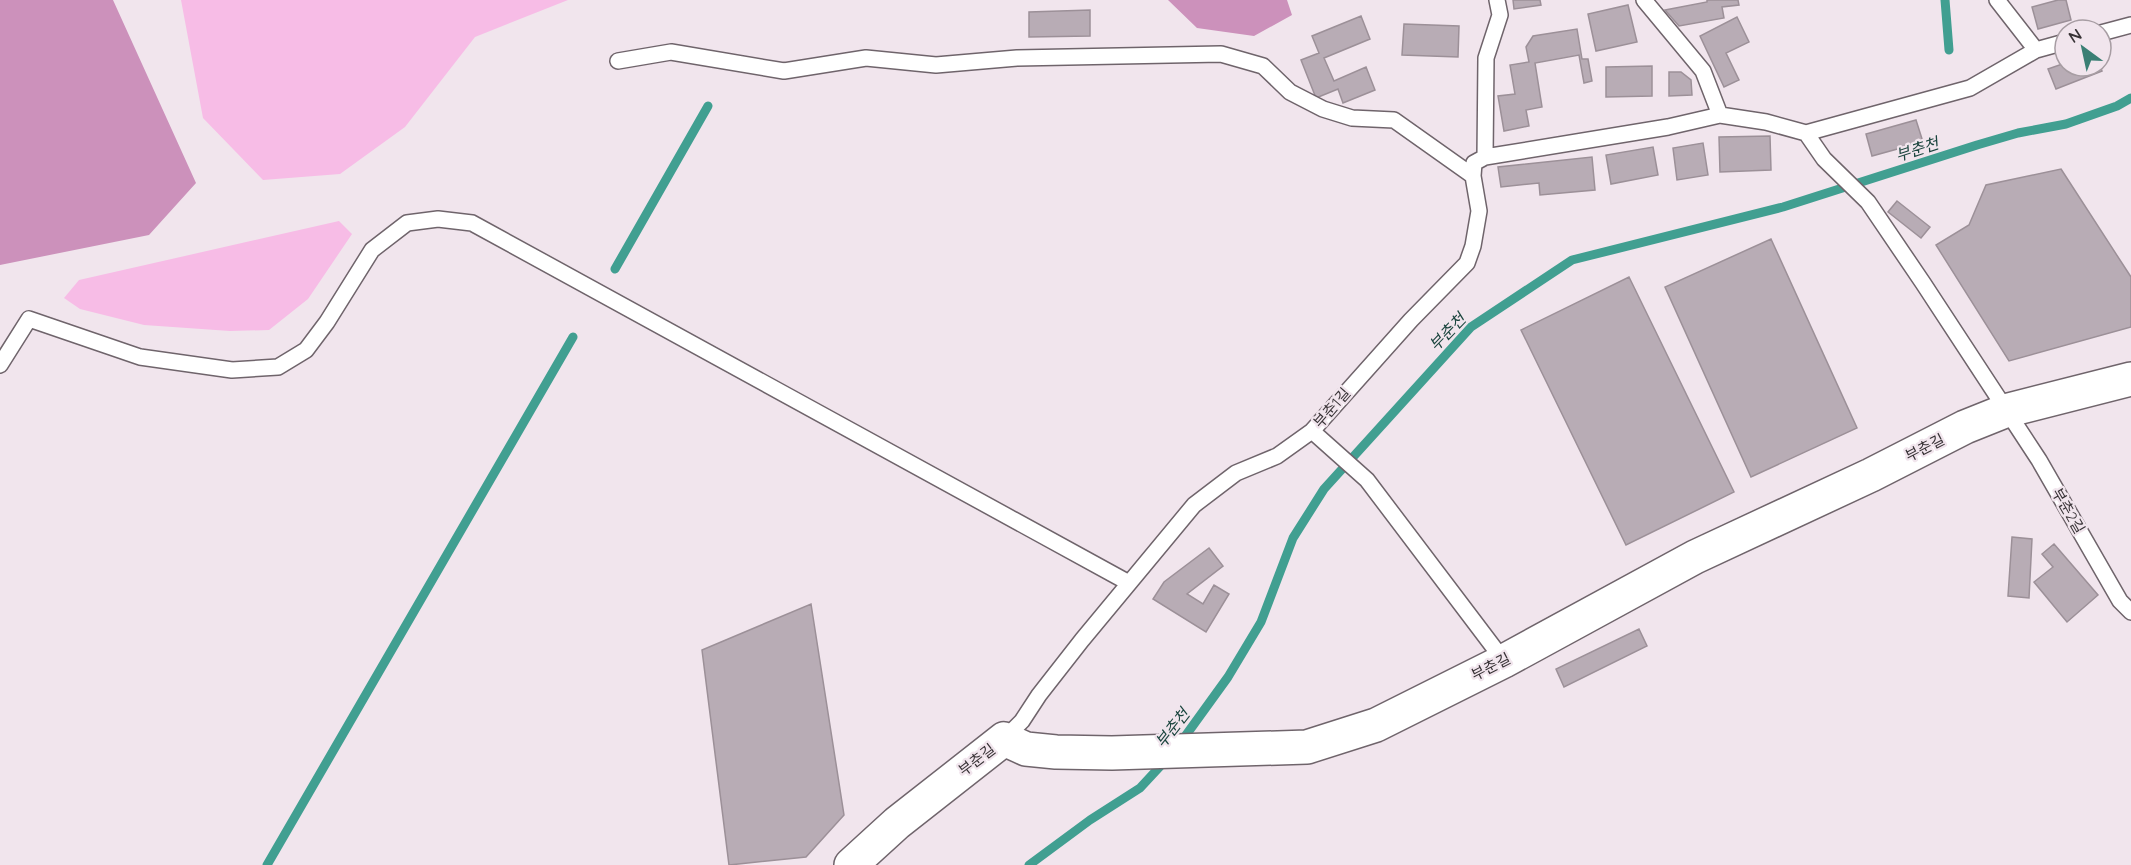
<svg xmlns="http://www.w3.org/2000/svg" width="2131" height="865" viewBox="0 0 2131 865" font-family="Quicksand,'Noto Sans KR',sans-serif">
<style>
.green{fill:#f7bce6}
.forest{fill:#cc91bb}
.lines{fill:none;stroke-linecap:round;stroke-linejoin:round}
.stream{stroke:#419f91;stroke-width:9}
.building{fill:#b8acb5;stroke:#9c9098;stroke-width:1.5}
.service-casing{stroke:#6f646b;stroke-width:18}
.tertiary-casing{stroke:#6f646b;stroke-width:36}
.service{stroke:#fff;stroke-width:15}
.tertiary{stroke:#fff;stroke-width:33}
.labels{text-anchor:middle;stroke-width:4.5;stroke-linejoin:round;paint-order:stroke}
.street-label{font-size:15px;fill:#373235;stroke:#f1e5ed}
.water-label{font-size:16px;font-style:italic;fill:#1b453e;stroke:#f1e5ed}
</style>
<rect width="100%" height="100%" fill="#f1e5ed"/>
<path class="green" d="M181 0H568L475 37 405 127 340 174 263 180 203 118Z
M339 221 352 234 308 299 269 330 230 331 144 325 80 309 64 298 79 280Z"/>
<path class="forest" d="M0 0H113L196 183 149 235 0 265Z
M1168 0H1287L1292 15 1254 36 1197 28Z"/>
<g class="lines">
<path class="stream" d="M1945 0 1949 50
M615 269 708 106
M1181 742 1228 677 1261 622 1293 538 1324 489 1471 327 1572 260 1783 207 1977 145 2018 133 2066 124 2117 106 2131 98
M267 865 573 337
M1029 865 1090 820 1140 788 1166 760"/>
</g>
<path class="building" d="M1513 0H1540L1541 5 1514 9Z
M1707 0H1738L1739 5 1722 7 1724 18 1679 26 1665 10 1707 2Z
M2058 0H2066L2071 20 2038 29 2032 7Z
M1628 5 1637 42 1596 51 1588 14Z
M1090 10V36L1029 37V12Z
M1361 16 1370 39 1324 58 1334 81 1366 67 1375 90 1343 103 1338 89 1316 98 1301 60 1319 53 1312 36Z
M1737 17 1749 42 1726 53 1739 80 1724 87 1700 36Z
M1404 24 1459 26 1458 57 1402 55Z
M1577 29 1582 59H1588L1592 81 1584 83 1579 55 1535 63 1542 107 1526 110 1529 126 1504 131 1498 96 1515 94 1510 65 1529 62 1526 47 1533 36Z
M2065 63V66H2100L2102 71 2056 89 2048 69Z
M1652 66V96L1606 97V67Z
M1669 72H1681L1691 80 1692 95 1669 96Z
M1916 120 1923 142 1872 156 1866 134Z
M1770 136 1771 170 1720 172 1719 137Z
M1703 143 1708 175 1677 180 1673 148Z
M1653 147 1658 175 1611 184 1606 155Z
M1592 157 1595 190 1540 195 1539 183 1501 187 1498 167Z
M2061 169 2131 277V327L2009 361 1936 245 1969 225 1986 185Z
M1897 201 1930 227 1921 238 1888 212Z
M1771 239 1857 428 1751 477 1665 287Z
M1629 277 1734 492 1626 545 1521 330Z
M2012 537 2032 539 2029 598 2008 596Z
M2054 544 2098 595 2067 622 2034 582 2053 567 2042 554Z
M1209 548 1223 566 1187 594 1203 604 1214 585 1229 594 1206 632 1153 599 1164 582Z
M811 604 844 815 806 857 729 865 702 650Z
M1639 629 1647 646 1564 687 1556 669Z"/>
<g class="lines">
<defs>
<path id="service" d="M1644 0 1703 71 1720 115
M1997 0 2036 50 2065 42
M2101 33 2131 25
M618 61 671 52 784 71 866 58 936 65 1017 58 1221 54 1263 66 1290 92 1323 109 1352 118 1394 120 1473 176
M1806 133 1970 88 2036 50
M1485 157 1668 127 1720 115 1766 122 1806 133 1824 159 1868 202 1923 283 2039 460 2120 601 2131 612
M0 365 29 319 140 357 232 370 278 367 306 350 327 322 372 250 407 223 438 219 472 223 1129 583
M1312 431 1367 480 1504 661
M1004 739 1022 721 1039 695 1082 640 1194 505 1236 473 1277 456 1312 431 1411 320 1467 263 1473 246 1479 211 1473 176 1474 163 1485 157 1486 58 1500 15 1497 0"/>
<path id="tertiary" d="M851 865 897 823 1004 739 1026 749 1056 752 1112 753 1307 747 1376 725 1504 661 1695 557 1871 475 1965 427 2005 411 2131 379"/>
</defs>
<use href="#service" class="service-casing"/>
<use href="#tertiary" class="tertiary-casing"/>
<use href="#service" class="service"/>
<use href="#tertiary" class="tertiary"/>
</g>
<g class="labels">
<g class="street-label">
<text transform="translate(1332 408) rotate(-49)" y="5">부춘1길</text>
<text transform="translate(1925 448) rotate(-27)" y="5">부춘길</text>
<text transform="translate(2068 511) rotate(60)" y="5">부춘2길</text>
<text transform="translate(1491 667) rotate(-27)" y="5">부춘길</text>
<text transform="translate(977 760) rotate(-37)" y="5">부춘길</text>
</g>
<g class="water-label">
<text transform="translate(1917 149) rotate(-18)" y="6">부춘천</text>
<text transform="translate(1447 332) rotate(-46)" y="6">부춘천</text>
<text transform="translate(1172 728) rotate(-52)" y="6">부춘천</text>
</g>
</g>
<g transform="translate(2083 48) rotate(327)"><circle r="28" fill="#f1e5ed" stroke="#a79da3" stroke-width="1.5"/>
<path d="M0-4.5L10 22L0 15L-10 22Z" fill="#3a7f74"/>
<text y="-9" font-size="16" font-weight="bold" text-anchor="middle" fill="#373235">N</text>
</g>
</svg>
